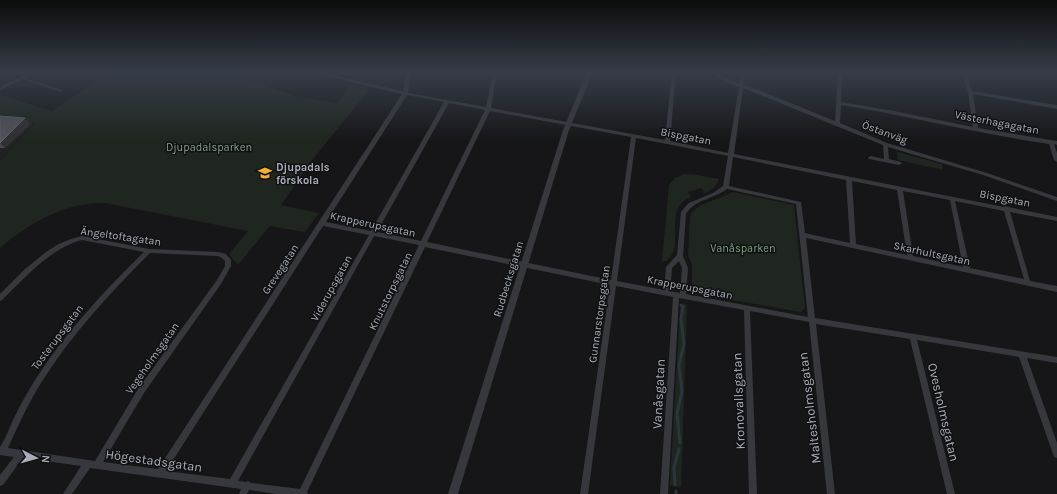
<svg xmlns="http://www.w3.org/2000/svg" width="1057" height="494" viewBox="0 0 1057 494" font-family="Karla,sans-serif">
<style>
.built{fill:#222225}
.green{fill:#1e261f}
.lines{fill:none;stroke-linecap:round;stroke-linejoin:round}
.stream{stroke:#2c353c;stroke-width:3}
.minor{fill:#37383d;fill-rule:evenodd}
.tertiary{fill:#37383d;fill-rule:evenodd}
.wall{fill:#47494d}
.shaded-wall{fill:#2f3033}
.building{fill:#525359;stroke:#5f6168}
.labels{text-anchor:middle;stroke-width:3;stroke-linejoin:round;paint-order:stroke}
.street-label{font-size:11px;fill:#a8adb8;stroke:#111113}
.park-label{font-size:11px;fill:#7fa381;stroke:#111113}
.poi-label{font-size:11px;font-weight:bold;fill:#a8adb8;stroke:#111113;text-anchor:start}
.near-street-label{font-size:13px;fill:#a8adb8;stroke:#111113}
</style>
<rect width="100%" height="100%" fill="#161618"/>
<path class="built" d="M0 114 34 123 0 160Z"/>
<path class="green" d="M110 72H221L296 96 337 103 350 86 369 90 313 159 281 205 319 213 305 232 270 226 238 265 229 254 248 231 105 203C66 202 29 223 0 248V160L34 124 0 114V95L52 111Z
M890 150 942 164 943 170 898 160 897 152Z
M684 174 697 175 719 179C716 187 713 189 705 193L701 188 688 192 691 197C661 209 687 246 666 261H662L669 185 675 178Z
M733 192 794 205 805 308 801 312 692 293V264L688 256 690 217C695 202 720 200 733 192Z
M683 303 687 305 681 487 670 485 680 309Z"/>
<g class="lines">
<path class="stream" d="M680 443 677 414 682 391 679 365 684 344 681 319 683 307 681 305
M675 485 674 467 679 449
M676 491V494"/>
<path class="minor" d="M30 72H36L26 78 62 90V91H58L23 79 0 90V87Z
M310 72H318L403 91 406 72H410L408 93 486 107 493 72H497L491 108 665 140 672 72H676L670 141 728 153 739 87 732 85 708 72H714L739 84 741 72H745L743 85 751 87 835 121 838 72H842L841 102 894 111 973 127 968 92 963 75 954 72H968L967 74 972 91 1057 105V109L973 94 978 128 1057 141V145L1054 144 1057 153V162L1054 160 1049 144C979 134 910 116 841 105L840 123 887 143 987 173 1057 197V201L983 175 888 147 889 159 901 162 902 163 901 164 899 165 869 159 868 158 869 157 871 156 884 159 883 145 743 88 734 154 1004 207 1006 206 1008 207 1057 217V221L1010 212 1030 281 1057 286V292L806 238 815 318 1057 357V363L1027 358 1057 443V458L1054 457 1053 454 1019 357 917 340 955 494H947L910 339 816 324 835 494H827L809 322 750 311 757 494H749L744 310 679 298 668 494H660L673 297 616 286 588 494H580L610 285 425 247 307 492 308 494H276L249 490 247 494H239L241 489 90 468 72 494H63L81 466 23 458 3 485 0 486V475L14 457 0 455V447C5 440 9 429 13 420 20 405 28 391 37 377 67 331 104 291 144 252L82 240C49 249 26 277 2 300L0 301V294L25 269 46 252 57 245 68 240 82 236 149 249 218 252 226 254 231 260V266L221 284 144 393 103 462 158 469 402 94ZM407 95 444 102 371 231 326 222ZM449 103 485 110 421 241 377 232ZM490 111 631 137 611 280 427 242ZM636 138 728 156 723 186 713 193 689 203 685 207 681 212 677 255 666 267 664 290 617 281ZM733 157 846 180 850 243 805 233 801 202 729 186ZM852 181 897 190 907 255 856 244ZM727 189 796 204 808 317 686 294 688 268 683 256 686 214C695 199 714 199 727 189ZM903 191 950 200 963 267 913 256ZM955 201 1004 211 1024 279 970 268ZM323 226 369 235 230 479 166 471ZM374 236 419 245 300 489 251 483 248 481 246 482 238 481ZM150 253 218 256 222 258 225 261V266L217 280 138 389 95 461 8 448C18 426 28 404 41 383 71 335 110 293 150 253ZM679 261 682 268 680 293 670 291 672 268Z"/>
<path class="tertiary" d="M587 72H593L569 130 458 494H448L563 130Z"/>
</g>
<path class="wall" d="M0 116 30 124 5 148H0Z"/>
<path class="shaded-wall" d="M25 118 30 124 5 148 0 143Z"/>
<path class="building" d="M0 116 25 118 0 143Z"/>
<linearGradient id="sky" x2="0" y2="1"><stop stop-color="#0c0c0d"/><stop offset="0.51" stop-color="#363c48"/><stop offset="1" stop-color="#363c48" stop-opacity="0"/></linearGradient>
<rect width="1057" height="141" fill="url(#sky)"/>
<defs>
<symbol id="school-bare" viewBox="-9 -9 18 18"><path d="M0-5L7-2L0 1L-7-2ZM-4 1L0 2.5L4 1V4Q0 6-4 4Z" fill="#f2b134" stroke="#111113" stroke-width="2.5" paint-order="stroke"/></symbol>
</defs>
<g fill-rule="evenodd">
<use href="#school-bare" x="255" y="163" width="20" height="20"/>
</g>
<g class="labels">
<g class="street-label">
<text transform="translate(997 122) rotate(11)" y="4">Västerhagagatan</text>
<text transform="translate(885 132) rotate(20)" y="4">Östanväg</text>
<text transform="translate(686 136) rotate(11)" y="4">Bispgatan</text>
<text transform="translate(1005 198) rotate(11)" y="4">Bispgatan</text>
<text transform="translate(373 224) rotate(12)" y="4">Krapperupsgatan</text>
<text transform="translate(121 236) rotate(8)" y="4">Ängeltoftagatan</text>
<text transform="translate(932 253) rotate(12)" y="4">Skarhultsgatan</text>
<text transform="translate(280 269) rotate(-57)" y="4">Grevegatan</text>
<text transform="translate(508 279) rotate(-73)" y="4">Rudbecksgatan</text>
<text transform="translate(690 287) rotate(11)" y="4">Krapperupsgatan</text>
<text transform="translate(331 288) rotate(-61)" y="4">Viderupsgatan</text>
<text transform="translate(390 291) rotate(-64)" y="4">Knutstorpsgatan</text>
<text transform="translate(599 314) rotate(-82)" y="4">Gunnarstorpsgatan</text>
<text transform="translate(57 337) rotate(-53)" y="4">Tosterupsgatan</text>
<text transform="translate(152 358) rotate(-55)" y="4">Vegeholmsgatan</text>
</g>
<g class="park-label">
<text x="209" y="151">Djupadalsparken</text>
<text x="743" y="252">Vanåsparken</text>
</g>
<g class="poi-label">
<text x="276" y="171">Djupadals<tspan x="276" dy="13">förskola</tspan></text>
</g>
<g class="near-street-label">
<text transform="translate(658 394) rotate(-87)" y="5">Vanåsgatan</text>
<text transform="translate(738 401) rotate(-92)" y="5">Kronovallsgatan</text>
<text transform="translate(809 408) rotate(-97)" y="5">Maltesholmsgatan</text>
<text transform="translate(944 412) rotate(77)" y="5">Ovesholmsgatan</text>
<text transform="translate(154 460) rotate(8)" y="5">Högestadsgatan</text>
</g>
</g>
<g transform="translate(36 458) rotate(96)" stroke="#111113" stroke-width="3" paint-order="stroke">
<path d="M0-3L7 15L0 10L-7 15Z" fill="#a8adb8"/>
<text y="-6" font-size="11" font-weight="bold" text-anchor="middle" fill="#a8adb8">N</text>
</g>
</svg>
